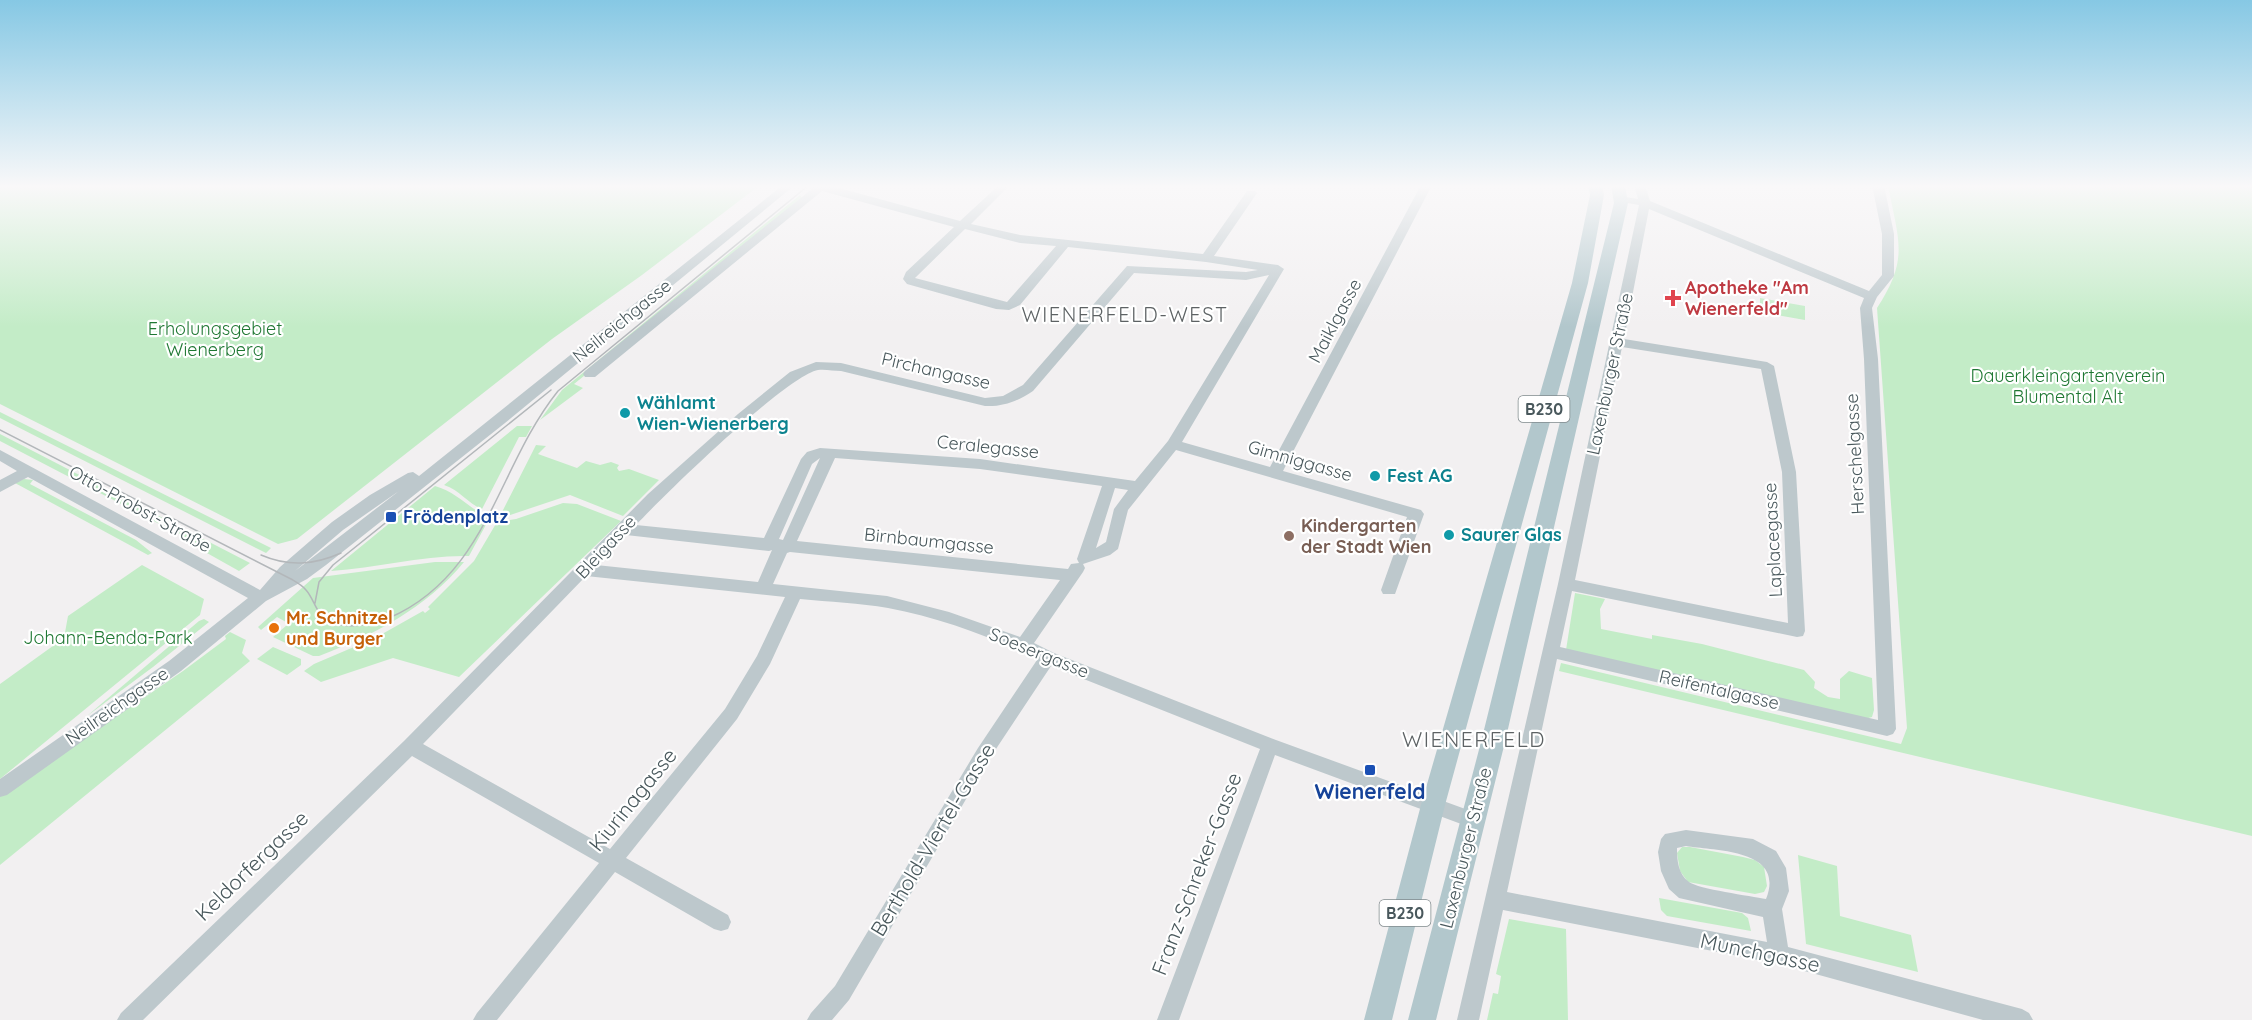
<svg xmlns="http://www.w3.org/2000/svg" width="2252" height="1020" viewBox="0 0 2252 1020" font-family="Quicksand,sans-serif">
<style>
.green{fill:#c3ecc7}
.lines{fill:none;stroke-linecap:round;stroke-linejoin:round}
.minor{fill:#bdc8cc;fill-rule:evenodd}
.major{fill:#b2c7cc;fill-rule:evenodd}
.tram{stroke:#b3b7ba;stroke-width:1.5}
.health-dot{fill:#e0444e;stroke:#fff;stroke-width:2}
.culture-dot{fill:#0f9aa8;stroke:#fff;stroke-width:2}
.transit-dot{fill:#1a4fb4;stroke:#fff;stroke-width:2}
.education-dot{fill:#8d6e63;stroke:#fff;stroke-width:2}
.food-dot{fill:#e8710a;stroke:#fff;stroke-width:2}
.labels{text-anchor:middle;stroke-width:4.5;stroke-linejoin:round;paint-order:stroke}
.shield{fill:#fff;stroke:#808a8d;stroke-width:1.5}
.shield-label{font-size:16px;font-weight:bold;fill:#49585c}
.health-label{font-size:18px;font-weight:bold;fill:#be3a42;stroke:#fff;text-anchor:start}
.street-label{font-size:18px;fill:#49585c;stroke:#fff}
.park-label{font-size:18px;fill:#1f7833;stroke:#fff}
.culture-label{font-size:18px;font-weight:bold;fill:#0d838f;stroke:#fff;text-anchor:start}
.transit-label{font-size:18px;font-weight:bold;fill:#164399;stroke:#fff;text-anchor:start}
.education-label{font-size:18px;font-weight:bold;fill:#785e54;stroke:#fff;text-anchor:start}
.food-label{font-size:18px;font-weight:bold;fill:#c56008;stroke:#fff;text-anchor:start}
.neighbourhood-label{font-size:20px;letter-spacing:1.5px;fill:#5d6264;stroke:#fff}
.quarter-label{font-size:21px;letter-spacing:1.5px;fill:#5d6264;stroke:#fff}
.near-transit-label{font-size:21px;font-weight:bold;fill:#164399;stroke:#fff}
.near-street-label{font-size:21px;fill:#49585c;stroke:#fff}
</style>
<rect width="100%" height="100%" fill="#f2f0f1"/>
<path class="green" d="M0 185H760L642 275 552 339 297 539 278 544 0 404Z
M1888 185H2252V836L1559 671 1561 663 1901 744 1907 728 1877 308C1910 258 1898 240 1888 185Z
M800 195 802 198 781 217 574 384 583 388 540 420 562 390Z
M1760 298 1805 306V320L1760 312Z
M0 412 271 548 266 553 0 418Z
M517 426H532L526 437H519L482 509C467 503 460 490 444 485Z
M0 434 250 563 239 571 198 548 200 545 0 441Z
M536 445 546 446 538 454 577 468 586 461 600 465 611 462 619 465 617 468 619 471 629 469 659 480 623 516 570 495 507 516H500Z
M24 479 33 480 30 484 136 540 152 553 148 555 15 483Z
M435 486C456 492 470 508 489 519L469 556C423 555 377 568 331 571Z
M563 503 577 504 621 521 459 677 393 658 321 682 304 671 314 664 375 638 423 611 425 613 430 609 428 607 474 561 497 522 516 519Z
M435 562H464C426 608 374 635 319 656H313L273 637 287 625 286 622 277 617 261 630 258 627 313 578Z
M142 565 204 599 200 615 0 779V684L64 638 68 616Z
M1575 593 1605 599 1600 609 1601 629 1652 639V635L1702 644 1804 670 1815 682 1814 688 1828 697 1840 699V679L1849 671 1872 678 1874 710 1872 717 1865 719 1566 650Z
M204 619 209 622 153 667 87 716 199 621Z
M230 632 246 640 242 653 250 661 0 865V796L183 671 226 639 225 636Z
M273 647 301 659V665L287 675 257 659Z
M1682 847H1690L1743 857 1755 860 1764 867 1767 886 1764 892 1755 894 1688 882 1680 871 1677 853Z
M1798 855 1837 866 1840 916 1911 935 1918 972 1806 944Z
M1659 898 1742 913 1748 918 1751 931 1667 916 1661 910Z
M1509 919 1566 929 1568 1020H1487L1493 993 1498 994 1501 976 1496 974Z"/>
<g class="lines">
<path class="minor" d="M783 185H795L505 423 326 565 307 579 266 601 181 671 7 795 0 797V779L169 661 248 598 28 477 0 492V480L17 471 0 461V450L260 590 280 567 332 522 370 495 408 473 413 472 419 476ZM399 491 295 571 343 530Z
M806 185H828L960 221 999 185H1010L971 224 1020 235 1203 254 1247 191H1255L1257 193 1214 256 1278 265 1284 269 1182 442 1270 467 1421 185H1432L1283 471 1421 510 1424 514 1395 594H1383L1381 590 1407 517 1176 450 1128 510 1118 549 1110 555 1083 564 1085 568 1083 572 1034 643 1054 653 1276 740 1479 814 1481 820 1479 826 1472 828 1275 755 1179 1020H1157L1260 749 1051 666 990 758 849 1000 832 1020H807L811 1013 835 986 978 748 1037 660C991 636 940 618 888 608 860 603 829 602 800 599L770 664 737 719 626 858 728 915 731 922 728 929 721 931 714 929 615 872 497 1020H473L477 1013 599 863 412 756 143 1020H117L121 1013 404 741 648 494 738 414 790 372 816 362 841 363 985 398 1003 396 1023 385 1127 266 1246 272 1258 270 1206 262 1068 247 1020 305 1009 310 996 309 907 284 903 279 906 272 954 227 822 191 595 377H585L583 374 585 371 812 189ZM965 229 1020 243 1056 246 1007 302 915 278ZM1134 273 1246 280 1269 275 1168 441 1135 481 980 459 820 448 807 452 801 459 764 538 636 525C663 496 786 376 818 370 825 369 834 371 841 371L985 406C1003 407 1018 401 1033 391ZM820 458 783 540 779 539 812 464ZM835 458 980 469 1102 486 1077 559 1079 563 1071 564 1068 569 797 541ZM1115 488 1128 490 1114 509 1106 542 1096 548ZM626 535 769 551 772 550 758 582 596 565ZM790 552 1060 580 1020 637 949 612 887 596 773 584 787 553ZM586 576 785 597 757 656 725 709 610 849 423 744Z
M1634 185H1645L1650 201 1869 291 1882 275V234L1872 185H1884L1894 234V276L1877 297 1872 308 1878 359 1896 729 1893 734 1887 736 1557 659 1507 892 1767 942 1763 917 1679 898 1669 889 1661 871 1658 852 1661 839 1665 834 1686 830 1753 839 1776 851 1786 868 1789 891 1782 909 1788 947 2022 1009 2029 1013 2033 1020H1983L1779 964 1503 910 1479 1020H1457L1558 584 1639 205 1616 201 1614 199 1620 196 1638 199ZM1649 209 1864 298 1860 308 1864 359 1878 720 1560 647 1572 591 1797 637 1803 636 1805 631 1796 472 1774 366 1767 362 1624 339ZM1622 347 1761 369 1782 472 1788 623 1575 580ZM1686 846C1716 851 1786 849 1766 899 1751 896 1698 889 1689 882 1678 874 1677 860 1677 848Z"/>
<path class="major" d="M1588 185H1602L1604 195 1588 283 1445 805 1392 1020H1364L1421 805 1572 283 1590 195Z
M1611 185H1625L1628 203 1505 742 1436 1020H1408L1481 742 1614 203Z"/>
<path class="tram" d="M0 430 291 579C296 582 302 585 306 590 315 600 316 616 331 622 348 629 372 625 389 618 488 575 497 467 558 391L809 185
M261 555C289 567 314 565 341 553
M315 603 319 582 333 565 551 390"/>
</g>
<linearGradient id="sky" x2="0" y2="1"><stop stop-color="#86c8e4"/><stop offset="0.57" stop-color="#f9f8f9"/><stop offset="1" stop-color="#f9f8f9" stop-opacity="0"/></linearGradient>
<rect width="2252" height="327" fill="url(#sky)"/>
<path class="health-dot" d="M1670 289h6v6h6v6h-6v6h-6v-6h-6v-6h6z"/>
<g class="culture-dot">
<circle cx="625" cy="413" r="6"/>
<circle cx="1375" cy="476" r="6"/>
<circle cx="1449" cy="535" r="6"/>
</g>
<g class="transit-dot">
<rect x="385" y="511" width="12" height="12" rx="3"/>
<rect x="1364" y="764" width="12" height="12" rx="3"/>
</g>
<circle class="education-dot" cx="1289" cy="536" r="6"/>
<circle class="food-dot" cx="274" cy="628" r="6"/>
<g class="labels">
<g class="shield">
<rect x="1518.5" y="396" width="51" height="26" rx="4.5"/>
<rect x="1379.5" y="900" width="51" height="26" rx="4.5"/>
</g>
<g class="shield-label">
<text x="1544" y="415">B230</text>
<text x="1405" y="919">B230</text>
</g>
<g class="health-label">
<text x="1685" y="294">Apotheke "Am<tspan x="1685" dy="21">Wienerfeld"</tspan></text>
</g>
<g class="street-label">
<text transform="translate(622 321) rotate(-39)" y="6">Neilreichgasse</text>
<text transform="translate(1335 321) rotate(-62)" y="6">Maiklgasse</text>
<text transform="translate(936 371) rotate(13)" y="6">Pirchangasse</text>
<text transform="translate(1610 374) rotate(-78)" y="6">Laxenburger Straße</text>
<text transform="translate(988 447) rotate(6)" y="6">Ceralegasse</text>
<text transform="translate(1855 454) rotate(-93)" y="6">Herschelgasse</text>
<text transform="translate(1300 461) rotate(16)" y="6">Gimniggasse</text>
<text transform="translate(140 509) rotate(29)" y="6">Otto-Probst-Straße</text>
<text transform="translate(1773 540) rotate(-93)" y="6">Laplacegasse</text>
<text transform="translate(929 541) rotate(6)" y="6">Birnbaumgasse</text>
<text transform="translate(606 547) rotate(-47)" y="6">Bleigasse</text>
<text transform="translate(1039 653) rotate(22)" y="6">Soesergasse</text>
<text transform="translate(1719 690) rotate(13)" y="6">Reifentalgasse</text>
<text transform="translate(117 706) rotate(-35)" y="6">Neilreichgasse</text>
<text transform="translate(1466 848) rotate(-76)" y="6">Laxenburger Straße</text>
</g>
<g class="park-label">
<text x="215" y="335">Erholungsgebiet<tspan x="215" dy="21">Wienerberg</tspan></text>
<text x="2068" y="382">Dauerkleingartenverein<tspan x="2068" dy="21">Blumental Alt</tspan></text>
<text x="108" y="644">Johann-Benda-Park</text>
</g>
<g class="culture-label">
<text x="637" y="409">Wählamt<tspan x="637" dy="21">Wien-Wienerberg</tspan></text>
<text x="1387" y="482">Fest AG</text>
<text x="1461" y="541">Saurer Glas</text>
</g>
<g class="transit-label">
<text x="403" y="523">Frödenplatz</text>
</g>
<g class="education-label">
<text x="1301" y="532">Kindergarten<tspan x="1301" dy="21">der Stadt Wien</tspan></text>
</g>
<g class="food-label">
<text x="286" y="624">Mr. Schnitzel<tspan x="286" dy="21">und Burger</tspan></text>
</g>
<g class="neighbourhood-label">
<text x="1125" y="322">WIENERFELD-WEST</text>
</g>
<g class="quarter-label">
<text x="1474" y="747">WIENERFELD</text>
</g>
<g class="near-transit-label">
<text x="1370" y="799">Wienerfeld</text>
</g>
<g class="near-street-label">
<text transform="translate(633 800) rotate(-51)" y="7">Kiurinagasse</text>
<text transform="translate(933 840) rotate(-59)" y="7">Berthold-Viertel-Gasse</text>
<text transform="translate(252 866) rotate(-44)" y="7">Keldorfergasse</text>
<text transform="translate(1197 874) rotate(-69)" y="7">Franz-Schreker-Gasse</text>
<text transform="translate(1760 953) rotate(12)" y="7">Munchgasse</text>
</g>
</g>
</svg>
